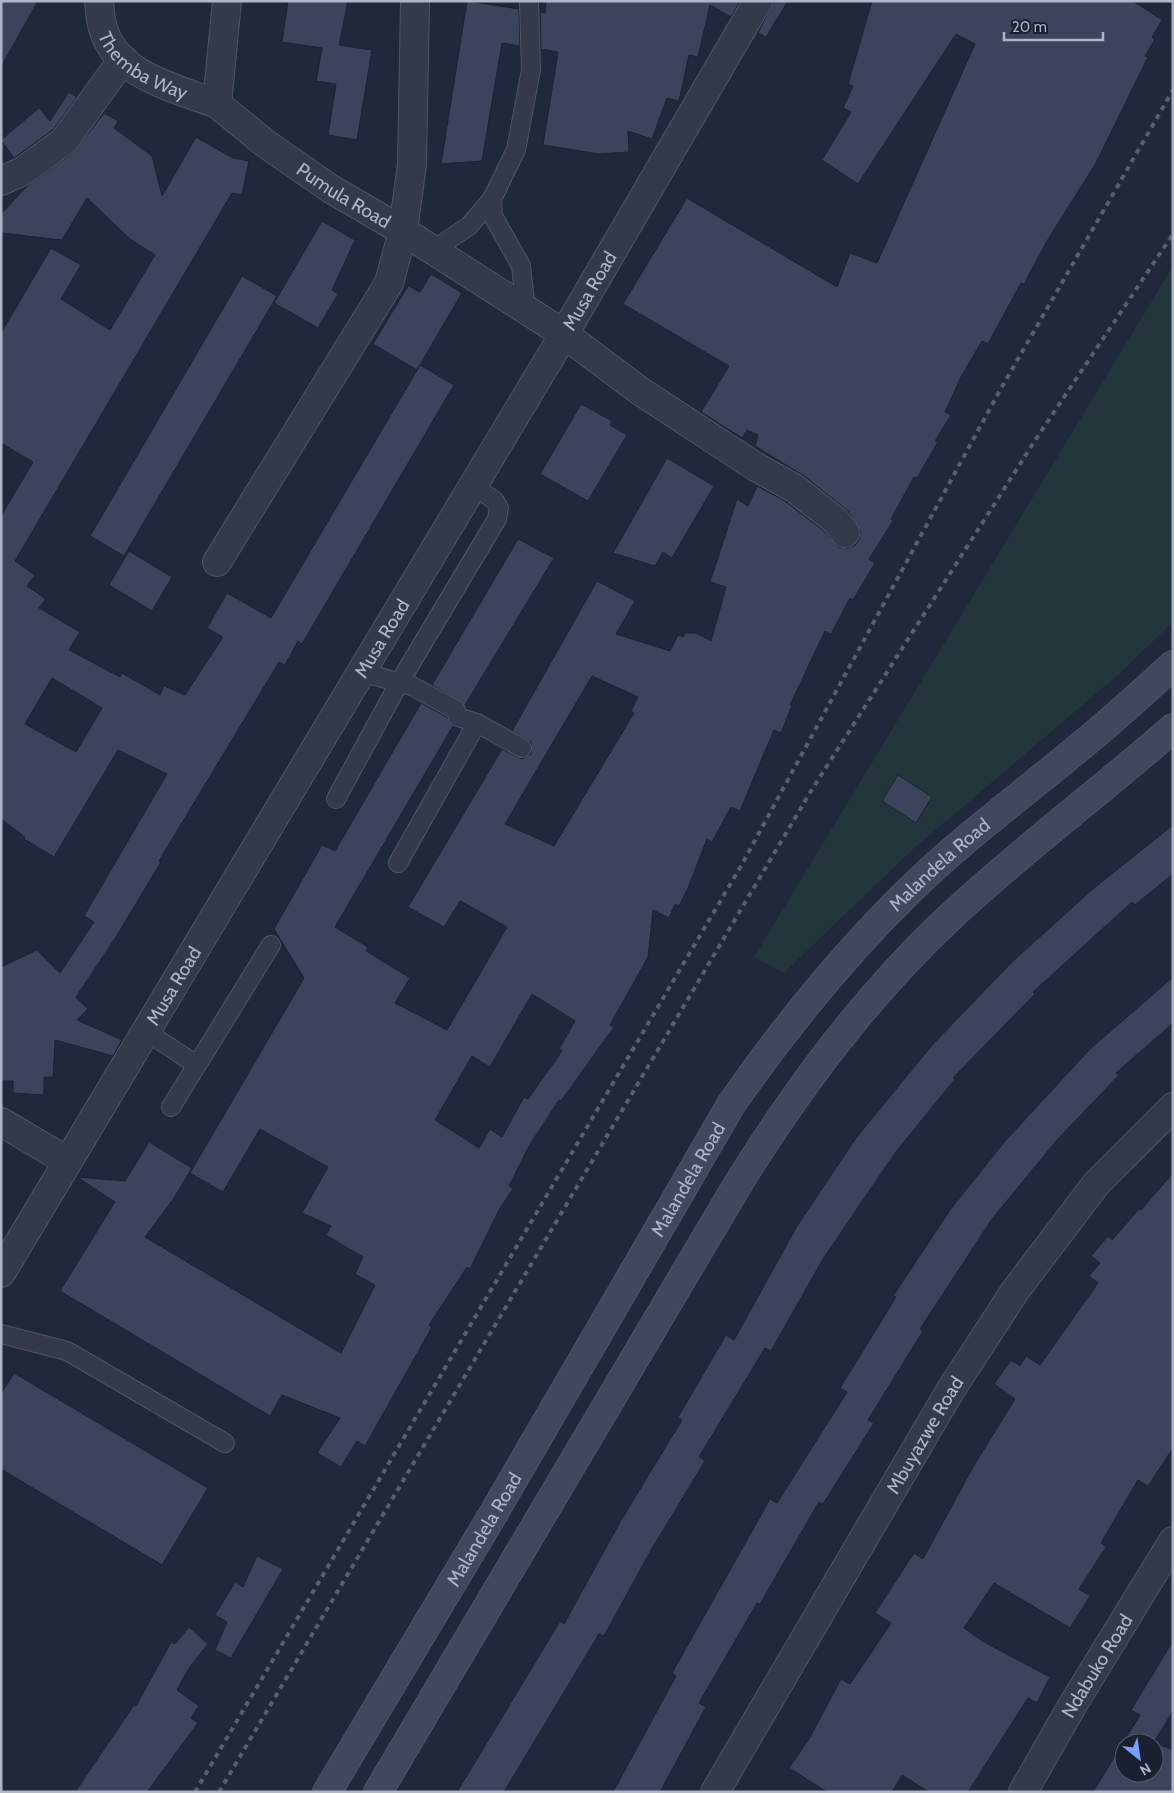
<svg xmlns="http://www.w3.org/2000/svg" width="1174" height="1793" viewBox="0 0 1174 1793" font-family="Cabin,sans-serif">
<style>
.green{fill:#22363c}
.building{fill:#3b445b;stroke:#1b2232;fill-rule:evenodd}
.lines{fill:none;stroke-linecap:round;stroke-linejoin:round}
.service-casing{stroke:#4e5566;stroke-width:20}
.minor-casing{stroke:#4e5566;stroke-width:30}
.secondary-casing{stroke:#4e5566;stroke-width:30}
.service{stroke:#343a4b;stroke-width:18}
.minor{stroke:#343a4b;stroke-width:28}
.secondary{stroke:#41485e;stroke-width:28}
.rail{stroke:#555e73;stroke-width:4;stroke-dasharray:5 5;stroke-linecap:butt}
.labels{text-anchor:middle;stroke-width:4.5;stroke-linejoin:round;paint-order:stroke}
.street-label{font-size:19px;fill:#aeb5c7;stroke:#192030}
</style>
<rect width="100%" height="100%" fill="#20283b"/>
<path class="green" d="M1173 266V622L1118 675 911 851 784 973 754 957Z"/>
<path class="building" d="M1 1H38L1 67Z
M288 1H348L339 45 372 50 357 140 328 135 336 84 316 81 322 48 282 42Z
M467 1 519 9 520 46 502 43 482 161 441 164Z
M546 1H740L731 17 710 5 698 57 689 55 679 101 667 98 652 139 628 131 629 152 599 154 543 145 558 52 541 49 540 12 545 13Z
M774 1H788L766 37 758 33Z
M872 1H1133L1162 20 1152 37 1155 39 1145 56 1148 57 1096 163 1047 241 1024 284 1021 283 988 344 982 341 961 377 945 412 951 415 935 441 938 442 917 478 914 477 891 519 893 521 869 559 875 563 853 600 850 598 831 634 825 631 790 705H792L781 733 774 730 740 811 731 807 712 842 707 839 688 888 679 906 675 904 669 918 653 910 648 957 610 1025 614 1027 561 1101 559 1100 529 1146 509 1186 513 1189 499 1210 470 1269 467 1267 429 1325 432 1327 365 1446 357 1441 341 1467 317 1453 340 1418 282 1395 270 1416 60 1291 115 1202 77 1177 125 1181 149 1142 192 1168 174 1198 145 1237 341 1353 375 1285 355 1274 363 1257 326 1235 331 1226 302 1213 328 1167 260 1129 223 1192 190 1173 304 978 274 929 322 845 335 851 421 703 447 717 453 726 335 927 368 947 366 951 410 978 395 1003 447 1030 507 927 460 901 444 927 408 907 502 749 522 759 531 754V742L512 731 597 581 635 601 616 634 670 651 678 635 683 637 685 633H696L711 641 726 587 710 582 737 499 748 506 757 486 785 501 825 532 838 547 847 548 855 545 859 540 860 531 848 511 804 476 755 446 758 435 747 430 742 438 701 412 729 366 623 304 687 198 837 287 850 253 877 263 975 44 956 34 858 184 822 160 851 112 843 108 853 86 848 84ZM592 676 638 697 631 711 634 713 554 846 505 824ZM532 994 575 1021 559 1049 562 1051 528 1099 524 1097 502 1137 490 1129 479 1148 435 1120 472 1056 490 1067Z
M69 92 77 97 53 130 14 158 1 140 39 108 50 121Z
M104 113 118 121 114 128 152 156 162 196 196 137 233 158 249 161 242 195 232 193 15 561 35 575 27 586 46 599 39 608 80 632 69 650 120 677 122 673 160 695 164 686 185 695 223 637 207 628 227 593 271 618 420 365 454 385 302 644 298 641 285 665 279 662 159 861 161 862 116 937 76 997 88 1009 77 1020 122 1040 113 1056 55 1040 53 1077H44V1095L13 1093V1081H1V967L37 950 60 973 94 922 84 916 167 774 118 750 54 857 24 839 25 837 1 819V516L33 462 1 443V333L51 248 81 265 61 299 110 330 155 255 130 239 87 198 62 240 1 233V214L26 187 73 153ZM52 678 102 708 76 752 25 724Z
M322 221 355 240 332 290 338 294 318 328 274 303Z
M431 274 462 293 417 370 373 344 408 286 420 292Z
M242 276 277 296 124 556 90 536Z
M581 404 612 421 610 425 627 435 588 501 540 474Z
M667 458 714 486 672 558 663 552 655 566 613 553Z
M518 539 554 558 465 705 432 685Z
M129 551 172 577 152 611 109 585Z
M898 775 932 797 916 823 882 801Z
M1173 825V874L1135 905 1132 902 1033 992 1035 994 953 1078 955 1079 895 1153 823 1259 771 1351 765 1348 699 1457 705 1461 650 1552 604 1636 599 1634 504 1792H457L560 1621 564 1624 620 1522 682 1420 678 1417 726 1335 734 1340 797 1226 856 1138 933 1044 1013 961 1094 888Z
M1173 977V1023L1116 1073 1119 1075 1057 1140 992 1219 920 1329 923 1331 868 1420 874 1423 823 1504 819 1502 760 1604 757 1603 699 1703 706 1707 660 1792H613L676 1676 672 1673 770 1499 777 1503 847 1392 840 1388 896 1297 893 1296 950 1210 1006 1140 1090 1049Z
M1173 1173V1448L1148 1486 1138 1480 1101 1543 1106 1547 1079 1589 1090 1596 1070 1628 994 1583 964 1628 984 1642 1050 1677 1037 1703 1028 1698 968 1792H929L902 1775 892 1792H827L789 1768 809 1739 841 1679 850 1684 891 1623 875 1613 914 1553 923 1559 973 1467 1015 1399 994 1384 1011 1360 1020 1366 1026 1356 1040 1365 1098 1283 1089 1276 1100 1263 1091 1256 1108 1236 1112 1240 1139 1209 1141 1210Z
M14 1373 208 1488 162 1565 1 1469V1394Z
M257 1556 283 1569 231 1658 215 1650 227 1622 215 1615 235 1582 243 1587Z
M189 1627 208 1644 189 1668 177 1690 199 1706 191 1718 198 1723 147 1792H75L134 1705 136 1706 171 1642 175 1644Z
M1173 1641V1711L1154 1742 1173 1750V1792H1093L1140 1715 1131 1710ZM1124 1743H1154V1773H1124Z"/>
<g class="lines">
<defs>
<path id="service" d="M433 250 469 226 492 199
M526 310 521 266 493 216 492 199 516 150 531 70 529 1
M361 672 412 686 456 710 458 717 477 723 522 748
M336 799 399 683 497 519 499 508 495 501 473 485
M398 863 477 723
M145 1031 197 1065
M171 1107 271 945
M1 1334 67 1351 225 1443"/>
<g id="minor">
<path id="s1" d="M99 1C100 10 100 20 103 28 116 76 176 88 217 104"/>
<path id="s2" d="M227 1 217 104 266 144 331 189 403 231 564 334 640 391 756 467 794 488 836 521 845 533"/>
<path d="M1 181 23 171 64 141 123 59"/>
<path d="M217 562 389 283 403 231 412 164 415 1"/>
<path d="M1 1122 67 1161"/>
<path id="s3" d="M1 1273 564 334 758 1"/>
<path id="s4" d="M715 1792 950 1391 1015 1291 1096 1184 1173 1107"/>
<path id="s5" d="M1023 1792 1072 1706 1173 1541"/>
</g>
<g id="secondary">
<path id="s6" d="M327 1792 492 1516 732 1103C786 1026 844 954 911 889 964 837 1025 793 1082 745 1113 720 1143 692 1173 665"/>
<path d="M378 1792 735 1189C795 1091 864 998 948 919 1019 852 1099 793 1173 728"/>
</g>
</defs>
<use href="#service" class="service-casing"/>
<use href="#minor" class="minor-casing"/>
<use href="#secondary" class="secondary-casing"/>
<use href="#service" class="service"/>
<use href="#minor" class="minor"/>
<use href="#secondary" class="secondary"/>
<path class="rail" d="M195 1792 741 866 999 392 1173 90
M219 1792 811 791 1036 439 1173 234"/>
</g>
<g class="labels">
<g class="street-label">
<text dy="7" stroke="none"><textPath href="#s1" startOffset="85">Themba Way</textPath></text>
<text dy="7" stroke="none"><textPath href="#s2" startOffset="260">Pumula Road</textPath></text>
<text dy="7" stroke="none"><textPath href="#s3" startOffset="1145">Musa Road</textPath></text>
<text dy="7" stroke="none"><textPath href="#s3" startOffset="740">Musa Road</textPath></text>
<text dy="7" stroke="none"><textPath href="#s6" startOffset="1116">Malandela Road</textPath></text>
<text dy="7" stroke="none"><textPath href="#s3" startOffset="335">Musa Road</textPath></text>
<text dy="7" stroke="none"><textPath href="#s6" startOffset="711">Malandela Road</textPath></text>
<text dy="7" stroke="none"><textPath href="#s4" startOffset="414">Mbuyazwe Road</textPath></text>
<text dy="7" stroke="none"><textPath href="#s6" startOffset="306">Malandela Road</textPath></text>
<text dy="7" stroke="none"><textPath href="#s5" startOffset="146">Ndabuko Road</textPath></text>
</g>
</g>
<rect width="1174" height="1793" fill="none" stroke="#aeb5c7" stroke-width="5"/>
<g transform="translate(1139 1758) rotate(150)"><circle r="24" fill="#192030" stroke="#555c6c"/>
<path d="M0-4L9 19L0 12L-9 19Z" fill="#7c9eff"/>
<text y="-8" font-size="14" font-weight="bold" text-anchor="middle" fill="#aeb5c7">N</text>
</g>
<path d="M1004 32v8h99v-8" fill="none" stroke="#aeb5c7" stroke-width="2.5"/>
<text x="1012" y="32" font-size="15" fill="#aeb5c7" stroke="#192030" stroke-width="4" paint-order="stroke">20 m</text>
</svg>
